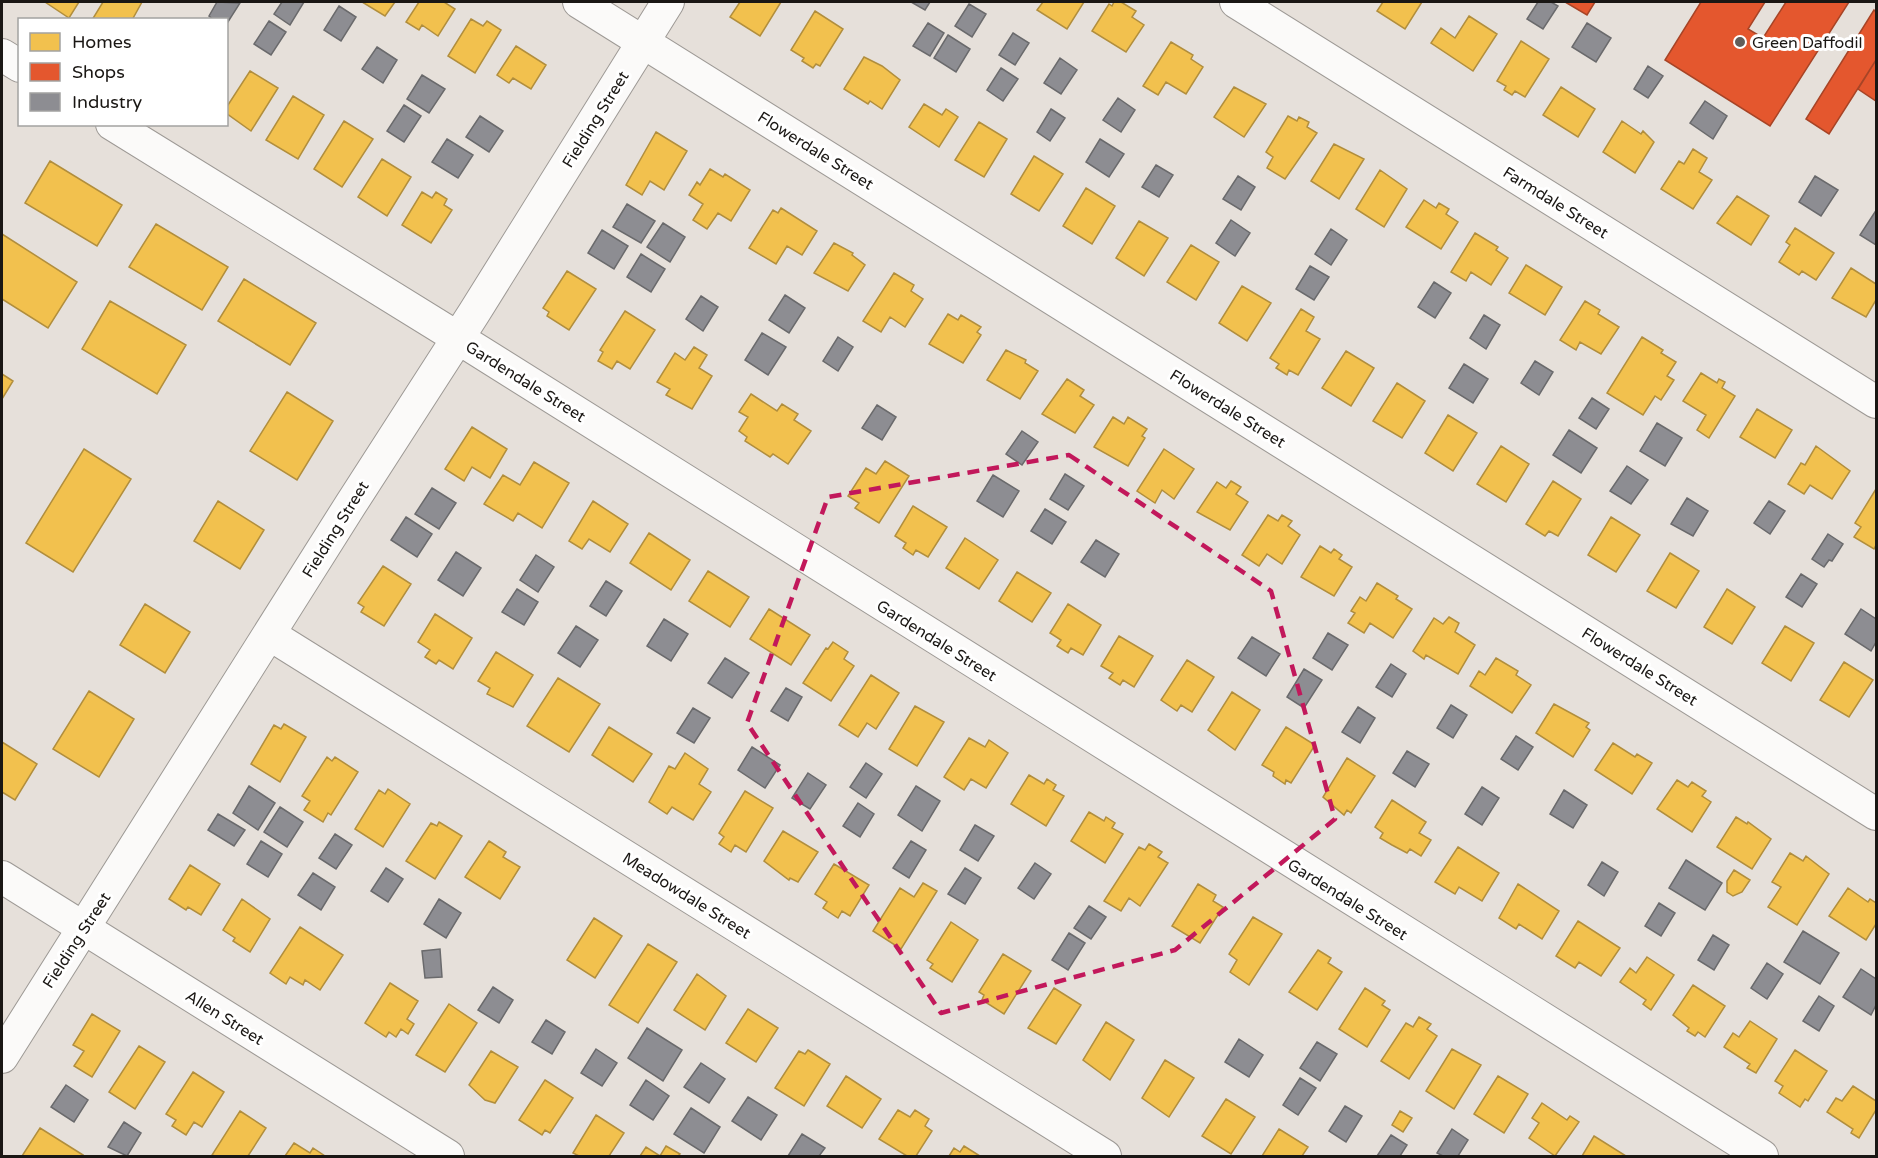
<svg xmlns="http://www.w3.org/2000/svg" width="1878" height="1158" viewBox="0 0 1878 1158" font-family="'Varela Round',sans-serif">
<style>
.homes{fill:#f2c14e;stroke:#b18e3d;stroke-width:1.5}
.shops{fill:#e4572e;stroke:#a74426;stroke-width:1.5}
.industry{fill:#8d8d92;stroke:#6a6a6c;stroke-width:1.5}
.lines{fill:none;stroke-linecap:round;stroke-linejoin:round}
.minor-casing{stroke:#9d9995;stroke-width:34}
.minor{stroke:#fbfaf9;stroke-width:32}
.marked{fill:none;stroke:#c2185b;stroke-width:4.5;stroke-dasharray:12 8;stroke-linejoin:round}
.poi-dot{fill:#615d59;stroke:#fff;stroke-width:2}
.labels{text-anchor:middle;stroke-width:6;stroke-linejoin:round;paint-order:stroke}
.poi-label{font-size:16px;fill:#1a1714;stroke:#fff;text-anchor:start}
.street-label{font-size:16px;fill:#1a1714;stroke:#fff}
</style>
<rect width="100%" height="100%" fill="#e6e0da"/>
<path class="homes" d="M45 2H79L69 18Z
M103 2H142L132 20H92Z
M362 2H395L385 16Z
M419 2H444L455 9 438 36 422 25 419 30 406 22Z
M740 2H781L760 36 730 17Z
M1043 2H1084L1067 29 1037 10Z
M1114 2H1121L1136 11 1132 17 1144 25 1126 52 1092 31 1109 4 1112 6Z
M1383 2H1422L1405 29 1377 11Z
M815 11 843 29 820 66 816 64 813 68 802 61 804 58 791 50Z
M1469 16 1497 34 1473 71 1431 43 1441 28 1455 38Z
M471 19 483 26 487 21 501 30 475 73 448 56Z
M1521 41 1549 59 1525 97 1515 91 1512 95 1504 90 1506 86 1497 81Z
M1171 42 1193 55 1191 59 1203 67 1186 94 1166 82 1158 95 1143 86Z
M516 46 546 65 531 89 513 78 509 83 497 75Z
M864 57 882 66 900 80 882 109 870 101 868 104 844 89Z
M250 71 278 88 251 131 226 113V108Z
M1234 87 1266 104 1244 137 1214 117Z
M1561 87 1595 109 1578 137 1543 115Z
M293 96 324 115 298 159 266 140Z
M924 104 942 115 946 109 958 117 939 147 909 127Z
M1288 116 1297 121 1299 117 1309 122 1307 127 1317 133 1285 179 1267 168 1273 157 1266 152Z
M344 121 373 139 342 187 314 169Z
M1622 121 1641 134 1643 131 1654 142 1635 173 1603 152Z
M979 122 1007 139 984 177 955 160Z
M656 132 687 151 664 190 650 181 642 195 626 185Z
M1334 144 1364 159 1339 199 1311 181Z
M1693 149 1707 158 1699 172 1712 180 1693 209 1661 189 1679 161 1684 164Z
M1034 156 1063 174 1039 211 1011 194Z
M382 159 411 177 387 216 358 197Z
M50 161 122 205 97 246 25 203Z
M710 169 723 177 725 174 750 190 731 221 718 213 707 229 693 220 703 204 689 195 697 182 700 185Z
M1380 170 1407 189 1384 227 1356 209Z
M1086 188 1115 206 1092 244 1063 226Z
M422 192 432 198 436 192 447 199 444 205 452 210 431 243 402 225Z
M1737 196 1769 216 1751 245 1717 223Z
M1424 200 1436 208 1439 203 1449 209 1446 214 1458 222 1441 249 1406 227Z
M781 208 817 231 802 255 787 246 776 264 749 248 773 210 778 213Z
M1139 221 1168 238 1144 276 1116 258Z
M156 224 228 267 202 310 129 267Z
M1795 228 1834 253 1816 280 1802 271 1799 275 1779 262 1790 245 1786 242Z
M1475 233 1498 247 1496 250 1508 258 1491 285 1471 272 1466 281 1451 272Z
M2 234 77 282 48 328 2 299Z
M834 243 853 253 852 255 865 265 848 291 814 273Z
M1191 245 1219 262 1196 300 1167 282Z
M1526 265 1562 287 1545 315 1509 293Z
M1851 268 1876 284V300L1866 317 1832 298Z
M567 271 596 289 569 330 547 316 549 312 543 308Z
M894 273 914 285 911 291 923 299 905 327 890 317 881 332 863 321Z
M244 279 316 323 290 365 218 321Z
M1242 286 1271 303 1247 341 1219 323Z
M110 301 186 345 157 394 82 349Z
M1585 301 1600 310 1598 314 1619 327 1601 354 1580 342 1576 350 1560 340Z
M1301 309 1314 317 1306 331 1320 339 1298 375 1289 370 1287 375 1276 368 1279 364 1270 358Z
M625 311 655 330 630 369 617 361 612 369 598 361 603 352 600 350Z
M948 314 958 320 961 315 981 327 977 332 981 335 963 363 929 344Z
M1642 337 1663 350 1661 353 1676 362 1667 376 1674 380 1661 400 1655 396 1643 415 1607 393Z
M694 347 707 355 699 368 712 376 692 409 666 395 670 389 657 382 675 353 685 360Z
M1006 350 1026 360 1025 363 1038 371 1020 399 987 380Z
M1346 351 1374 368 1351 406 1322 388Z
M1701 373 1717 383 1719 379 1725 382 1722 388 1735 396 1709 438 1697 430 1706 415 1683 401Z
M2 374 13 381 2 399Z
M1067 379 1084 390 1080 396 1094 405 1075 433 1042 414Z
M1397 383 1425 401 1402 438 1373 421Z
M287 392 333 421 297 480 250 451Z
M751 394 777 411 782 404 798 414 794 420 811 431 788 464 773 454 770 457 745 441 747 437 739 431 748 417 739 412Z
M1757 409 1792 430 1775 458 1740 437Z
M1448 415 1477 433 1453 471 1425 453Z
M1113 417 1124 424 1128 417 1147 429 1142 436 1145 438 1128 466 1094 447Z
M472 427 507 449 490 478 472 467 464 481 445 469Z
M1501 446 1529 464 1506 502 1477 484Z
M1816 446 1850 471 1832 499 1810 485 1804 494 1788 484 1801 463 1805 465Z
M84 449 131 479 73 572 26 543Z
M1164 449 1194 469 1174 499 1162 490 1155 503 1137 491Z
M885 461 909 476 879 523 855 508 859 503 848 496 866 468 876 474Z
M534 462 569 483 542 528 518 513 513 521 484 504 503 475 520 485Z
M1231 481 1241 487 1236 494 1248 502 1230 530 1197 512 1217 482 1226 488Z
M1553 481 1581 499 1558 536 1549 531 1545 536 1526 524Z
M1876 489V545L1874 549 1854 537 1861 527 1855 523Z
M218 501 264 530 240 569 194 541Z
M593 501 628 524 610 552 589 539 582 549 569 541Z
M913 506 947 527 928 557 916 550 913 555 903 548 906 543 895 536Z
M1268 515 1278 521 1282 515 1292 521 1288 526 1300 535 1282 564 1267 554 1259 566 1242 555Z
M1611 517 1640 535 1616 572 1588 555Z
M649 533 690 560 671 590 630 563Z
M965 538 998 560 979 589 946 568Z
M1320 546 1331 553 1334 549 1342 555 1339 559 1352 567 1334 596 1301 577Z
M1670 553 1699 571 1676 608 1647 591Z
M383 566 411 584 384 626 361 612 364 607 358 603Z
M708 571 749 597 730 627 689 601Z
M1017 572 1051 593 1032 622 999 601Z
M1377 583 1398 596 1396 599 1412 609 1393 638 1370 623 1364 633 1348 623 1355 613 1351 611 1360 597 1366 601Z
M1727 589 1755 607 1732 644 1704 627Z
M145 604 190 632 165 673 120 645Z
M1068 604 1101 625 1083 655 1071 648 1068 653 1057 646 1061 640 1050 633Z
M769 609 810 635 791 665 750 639Z
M435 614 472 638 453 669 439 660 436 664 425 657 430 650 418 642Z
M1449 617 1459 623 1455 632 1475 645 1458 674 1426 655 1424 659 1413 651 1434 618 1443 624Z
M1785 626 1814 643 1791 681 1762 663Z
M1119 636 1153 656 1134 687 1123 680 1120 685 1109 678 1113 673 1101 666Z
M833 642 848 652 844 659 854 666 831 701 803 683 826 648 828 649Z
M496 652 533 675 513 707 487 694 490 688 478 681Z
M1496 658 1518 671 1516 675 1531 685 1512 713 1470 686 1479 671 1485 675Z
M1187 660 1214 677 1192 712 1181 705 1177 711 1161 700Z
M1844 662 1873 680 1849 717 1820 700Z
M871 675 899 693 876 729 867 723 858 737 839 725Z
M558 678 600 704 569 752 527 726Z
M89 691 134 719 99 777 53 749Z
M1232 692 1260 710 1235 750 1208 730Z
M1554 704 1589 723 1586 727 1590 730 1573 757 1536 733Z
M915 706 944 722 917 766 889 749Z
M284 724 306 737 280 782 251 764 274 725 281 729Z
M609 727 652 754 633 782 592 755Z
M1286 727 1315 745 1291 783 1286 780 1285 784 1273 776 1274 772 1262 765Z
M969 738 985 747 989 740 1008 753 986 788 971 779 964 790 944 777Z
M2 742 37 764 15 800 2 792Z
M1613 743 1635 757 1637 754 1652 763 1632 794 1595 770Z
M685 753 708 769 699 784 711 792 693 820 672 807 667 814 649 802 669 766 675 769Z
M327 757 332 761 335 757 358 772 331 815 328 813 323 822 304 810 310 801 302 796Z
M1347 758 1375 776 1351 813 1347 810 1344 815 1323 797Z
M1029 775 1044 784 1047 779 1056 785 1053 790 1064 796 1046 826 1011 804Z
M1677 780 1688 787 1692 782 1706 791 1702 796 1711 802 1692 832 1657 809Z
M388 789 410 804 383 847 355 829 379 790 385 794Z
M745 791 773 808 746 852 735 845 731 852 719 844 724 837 719 833Z
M1392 800 1426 822 1419 833 1431 840 1421 856 1410 849 1407 853 1392 845 1380 838 1383 833 1375 827Z
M1089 812 1104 821 1106 817 1115 823 1112 828 1123 834 1105 863 1071 841Z
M1736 817 1747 824 1748 822 1771 839 1752 869 1717 847Z
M439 822 462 836 435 879 406 861 431 823 437 826Z
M783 831 818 852 798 882 790 878 789 880 764 861Z
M489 841 506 852 503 857 520 867 500 899 465 877Z
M1149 844 1162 852 1158 857 1168 863 1140 906 1129 898 1121 911 1104 901 1139 847 1145 850Z
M1458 847 1499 873 1482 901 1459 887 1455 894 1435 882Z
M1790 853 1803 861 1806 856 1829 874 1797 925 1768 907 1781 887 1772 882Z
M834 864 869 885 850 916 842 911 838 918 823 908 827 902 815 894Z
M190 865 220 884 201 915 188 907 186 910 169 899Z
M1734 870 1750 880 1742 892 1733 896 1727 892V881Z
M923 883 937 891 901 949 873 931 900 888 914 897Z
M1198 884 1216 895 1213 901 1223 907 1200 943 1172 926Z
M1518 884 1559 911 1542 939 1519 924 1516 929 1499 918Z
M1848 888 1868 902 1870 899 1876 903V924L1866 940 1829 916Z
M242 899 270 919 250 952 233 941 235 938 223 930Z
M1253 917 1282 934 1249 985 1230 972 1237 960 1229 954Z
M594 918 622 936 595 978 567 960Z
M1578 921 1620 948 1601 976 1579 962 1575 968 1556 956Z
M951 922 978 940 952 982 930 968 933 964 927 960Z
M300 927 343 955 320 990 305 980 303 985 290 977 286 984 270 973Z
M648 944 677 962 638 1023 609 1005Z
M1318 950 1331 958 1328 963 1342 972 1317 1010 1289 992Z
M1003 954 1031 971 1004 1014 982 1000 984 995 979 992Z
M1647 957 1674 975 1651 1010 1643 1004 1646 1000 1620 982 1630 968 1636 973Z
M697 974 726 996 705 1030 674 1010Z
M390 983 418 1001 407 1019 414 1024 408 1034 401 1029 396 1037 389 1032 386 1037 365 1023Z
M1693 985 1725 1006 1705 1037 1698 1032 1695 1036 1687 1031 1689 1028 1673 1015Z
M1054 988 1081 1005 1056 1044 1028 1028Z
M1365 988 1385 1001 1382 1005 1390 1010 1367 1047 1339 1029Z
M449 1004 477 1023 445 1072 416 1055Z
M748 1009 778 1028 756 1062 726 1043Z
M92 1014 120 1031 92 1077 74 1066 84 1051 73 1045Z
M1419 1017 1431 1024 1427 1029 1437 1036 1409 1079 1381 1061 1406 1023 1413 1027Z
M1750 1021 1777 1039 1756 1073 1747 1068 1750 1064 1724 1047 1733 1033 1739 1037Z
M1106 1022 1134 1040 1110 1080 1083 1060Z
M139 1046 165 1062 135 1109 109 1092Z
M1452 1049 1481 1065 1454 1109 1426 1091Z
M808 1050 830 1064 804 1106 775 1088 799 1051 805 1054Z
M1795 1050 1827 1071 1808 1101 1805 1099 1800 1107 1779 1093 1783 1086 1775 1081Z
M491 1051 518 1067 495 1103 485 1100 469 1085Z
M1165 1060 1194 1078 1169 1117 1142 1098Z
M193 1072 224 1092 202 1127 194 1122 186 1135 172 1126 176 1120 166 1114Z
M846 1076 881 1099 862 1128 827 1106Z
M1498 1076 1528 1094 1504 1133 1474 1114Z
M545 1080 573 1098 550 1133 545 1130 542 1135 519 1120Z
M1853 1086 1876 1101V1110L1859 1138 1851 1133 1853 1129 1827 1112 1836 1098 1842 1101Z
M1226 1099 1255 1117 1231 1154 1202 1136Z
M1542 1103 1567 1120 1570 1116 1579 1122 1555 1156 1529 1138 1539 1123 1532 1118Z
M898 1110 910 1117 915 1110 929 1119 925 1126 932 1131 916 1156H907L879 1139Z
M240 1111 266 1128 248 1156H215L212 1155Z
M1400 1111 1412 1118 1403 1132 1392 1125Z
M596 1115 624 1133 609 1156H579L573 1153Z
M40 1128 83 1155 82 1156H22Z
M1279 1129 1308 1147 1302 1156H1262Z
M1594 1136 1626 1156H1582Z
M294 1143 310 1153 313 1148 325 1156H285Z
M666 1146 680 1154 678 1156H640L646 1147 660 1156Z
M964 1146 980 1156H949L954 1148 960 1152Z"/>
<path class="shops" d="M1565 2H1595L1587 15Z
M1701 2H1765L1748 29 1763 38 1786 2H1849L1770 126 1665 60Z
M1874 10 1876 12V60L1829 134 1806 119Z
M1876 60V101L1858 89Z"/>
<path class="industry" d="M217 2 240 3 226 25V20H214L209 16Z
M282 2H304L290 25 274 14Z
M911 2H930L925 10Z
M1538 2H1551L1558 6 1543 29 1527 19Z
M969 4 986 14 972 37 955 26Z
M339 6 356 17 341 41 324 30Z
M269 21 286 32 271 55 254 44Z
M928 23 944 33 930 56 913 46Z
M1587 23 1611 38 1596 62 1572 47Z
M1013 33 1029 43 1015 65 999 55Z
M948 35 970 49 956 72 934 58Z
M377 47 397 60 383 83 362 69Z
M1060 58 1077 70 1061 94 1044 83Z
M1648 66 1663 76 1648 98 1634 89Z
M1001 68 1018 79 1003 101 987 90Z
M422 75 445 89 429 113 407 99Z
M1118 98 1135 110 1121 132 1103 120Z
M1705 101 1727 116 1713 139 1690 123Z
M404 105 421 116 404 142 387 131Z
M1051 109 1065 118 1050 141 1037 132Z
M480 116 503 131 489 152 466 137Z
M447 139 473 155 458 178 432 162Z
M1100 139 1124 154 1109 177 1086 162Z
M1156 165 1173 175 1159 197 1142 187Z
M1238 176 1255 187 1241 210 1223 199Z
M1815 176 1838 190 1821 216 1799 202Z
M627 204 655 221 641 243 613 227Z
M1875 212 1876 213V245L1860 235Z
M1231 220 1250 233 1235 256 1216 243Z
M663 223 685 237 670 262 647 247Z
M1331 229 1347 240 1331 265 1315 254Z
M602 230 628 246 614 269 588 253Z
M641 254 665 269 651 292 627 277Z
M1310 266 1329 277 1314 300 1296 289Z
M1434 282 1451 293 1435 318 1418 307Z
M785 295 805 308 789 333 769 320Z
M701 296 718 307 703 331 686 319Z
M1484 315 1500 325 1486 349 1470 338Z
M762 333 786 347 768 375 745 360Z
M838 337 853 347 838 371 823 361Z
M1535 361 1553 372 1539 395 1521 383Z
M1464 364 1488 379 1473 403 1449 388Z
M1592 398 1609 409 1596 429 1579 418Z
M877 405 896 417 882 440 862 428Z
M1657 423 1682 438 1665 466 1640 451Z
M1569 430 1597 448 1581 473 1553 455Z
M1022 431 1038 442 1022 465 1006 454Z
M1627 466 1648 480 1631 504 1610 491Z
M1065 474 1084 486 1068 510 1050 499Z
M993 475 1019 491 1003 517 977 501Z
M432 488 456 503 439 529 415 514Z
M1687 498 1708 511 1693 536 1671 524Z
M1769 501 1785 511 1770 534 1754 523Z
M1045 509 1066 522 1052 544 1031 531Z
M406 517 432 534 417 557 391 540Z
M1828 534 1843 544 1832 561 1829 560 1824 567 1812 559Z
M1096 540 1119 554 1105 577 1081 562Z
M456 552 481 568 463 596 438 580Z
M536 555 554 567 538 592 520 580Z
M1801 574 1817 584 1802 607 1786 597Z
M606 581 622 591 606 616 590 606Z
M517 589 538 602 524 625 502 612Z
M1861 609 1876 619V642L1871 651 1845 634Z
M664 619 688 634 671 661 647 646Z
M576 626 598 640 580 667 558 653Z
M1328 633 1348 645 1332 670 1313 658Z
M1252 637 1280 654 1266 676 1238 658Z
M725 658 749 673 732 698 708 683Z
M1391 664 1406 674 1392 697 1376 687Z
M1304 669 1322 680 1304 708 1287 697Z
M786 688 802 697 788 721 771 711Z
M1451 705 1467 715 1453 738 1437 728Z
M1358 707 1375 718 1360 743 1342 732Z
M693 708 710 718 694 743 677 733Z
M1516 736 1533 747 1518 770 1501 759Z
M752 747 780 765 765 788 738 770Z
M1407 751 1429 764 1415 787 1393 773Z
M866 763 882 774 866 798 850 787Z
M808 773 826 785 810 809 792 798Z
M249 786 275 803 258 830 233 813Z
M916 786 940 801 922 831 898 815Z
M1482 787 1499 798 1482 825 1465 814Z
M1564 790 1587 805 1573 828 1550 814Z
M858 803 874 814 860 837 843 826Z
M280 807 303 822 287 847 264 832Z
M218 814 245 830 234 846 208 830Z
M975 825 994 836 978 861 960 850Z
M335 834 352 845 336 869 319 858Z
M261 841 282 854 268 877 247 864Z
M911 841 926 850 909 878 893 868Z
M1686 860 1722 883 1705 910 1669 888Z
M1602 862 1618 872 1604 896 1588 885Z
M1035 863 1051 874 1034 899 1018 888Z
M386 868 403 879 388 902 371 891Z
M965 868 981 878 965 904 948 894Z
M313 873 335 887 321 910 298 895Z
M439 899 461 913 446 938 424 924Z
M1659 903 1675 913 1661 936 1645 926Z
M1089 906 1106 917 1091 939 1074 928Z
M1803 931 1839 953 1820 984 1784 962Z
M1069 933 1085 943 1068 970 1052 960Z
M1713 935 1729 945 1714 970 1698 960Z
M440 949 442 977 425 978 422 951Z
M1767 963 1783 974 1767 999 1751 988Z
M1861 969 1876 979V1005L1871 1015 1843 997Z
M493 987 513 1000 499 1023 478 1010Z
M1819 996 1834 1006 1819 1031 1803 1021Z
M546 1020 565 1032 552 1054 532 1042Z
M647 1028 682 1050 663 1081 628 1058Z
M1239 1039 1263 1055 1249 1077 1225 1062Z
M1317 1042 1337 1054 1320 1081 1300 1068Z
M596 1049 617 1063 602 1086 581 1073Z
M701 1063 725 1079 709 1103 684 1087Z
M1300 1078 1316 1088 1298 1115 1283 1105Z
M646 1080 669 1096 653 1120 630 1105Z
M66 1085 88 1100 74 1122 51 1107Z
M748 1097 777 1115 761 1140 732 1121Z
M1345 1106 1362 1116 1346 1142 1329 1131Z
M691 1108 720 1127 704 1153 674 1134Z
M124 1122 141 1133 127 1156 108 1147Z
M1452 1129 1468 1140 1458 1156H1443L1437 1153Z
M802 1134 825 1148 819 1156H788Z
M1391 1135 1407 1145 1400 1156H1377Z"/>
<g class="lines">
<defs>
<path id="minor" d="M579 2 1876 814
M1236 2 1876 402
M2 55 20 66
M112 124 458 338 1762 1156
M269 634 1105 1156
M2 877 448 1156
M2 1057 351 504 474 313 668 2"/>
</defs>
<use href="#minor" class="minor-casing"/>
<use href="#minor" class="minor"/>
</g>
<path class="marked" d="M1069 455 1271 591 1335 819 1175 950 941 1013 747 723 828 497Z"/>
<circle class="poi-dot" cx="1740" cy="42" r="6"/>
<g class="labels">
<g class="poi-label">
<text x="1752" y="48">Green Daffodil</text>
</g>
<g class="street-label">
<text transform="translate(595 119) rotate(-58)" y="6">Fielding Street</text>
<text transform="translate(816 150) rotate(32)" y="6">Flowerdale Street</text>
<text transform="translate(1556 202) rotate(32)" y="6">Farmdale Street</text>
<text transform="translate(526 381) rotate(32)" y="6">Gardendale Street</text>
<text transform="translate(1228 408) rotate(32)" y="6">Flowerdale Street</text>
<text transform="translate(335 529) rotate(-58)" y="6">Fielding Street</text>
<text transform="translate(937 640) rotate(32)" y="6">Gardendale Street</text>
<text transform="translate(1640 666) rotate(32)" y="6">Flowerdale Street</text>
<text transform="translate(687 895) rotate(32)" y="6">Meadowdale Street</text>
<text transform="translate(1348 899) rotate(32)" y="6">Gardendale Street</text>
<text transform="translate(76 940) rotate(-57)" y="6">Fielding Street</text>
<text transform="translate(225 1017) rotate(32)" y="6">Allen Street</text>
</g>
</g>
<rect width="1878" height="1158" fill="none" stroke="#1a1714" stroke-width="6"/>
<rect x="18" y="18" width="210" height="108" fill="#ffffff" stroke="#a3a2a1" stroke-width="1.5"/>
<rect x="30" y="33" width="30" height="18" fill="#f2c14e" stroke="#a3a2a1" stroke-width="1.5"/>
<text x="72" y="48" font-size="18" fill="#1a1714">Homes</text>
<rect x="30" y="63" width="30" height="18" fill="#e4572e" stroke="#a3a2a1" stroke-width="1.5"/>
<text x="72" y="78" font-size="18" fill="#1a1714">Shops</text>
<rect x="30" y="93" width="30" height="18" fill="#8d8d92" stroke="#a3a2a1" stroke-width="1.5"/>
<text x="72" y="108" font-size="18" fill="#1a1714">Industry</text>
</svg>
